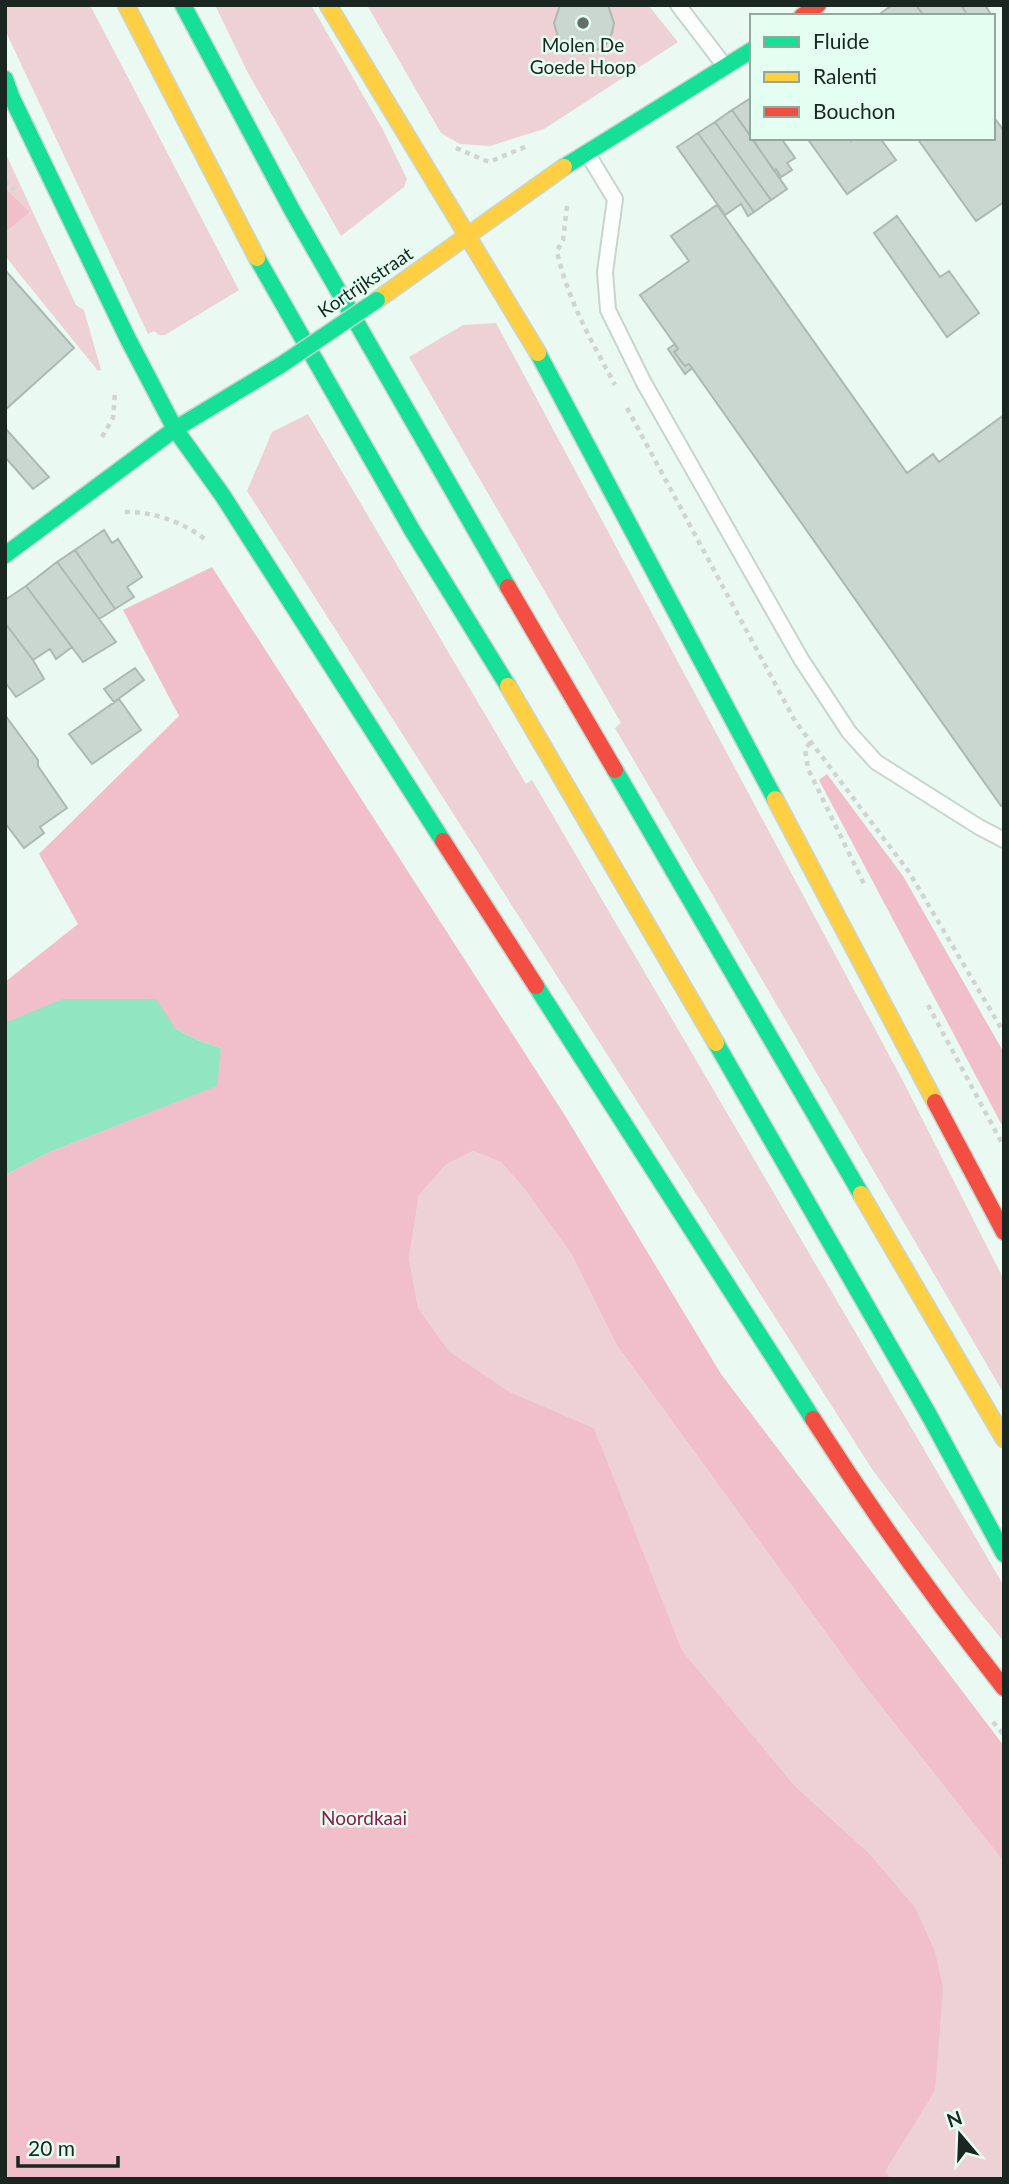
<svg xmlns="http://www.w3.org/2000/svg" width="1009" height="2184" viewBox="0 0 1009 2184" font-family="Lato,sans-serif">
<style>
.green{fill:#edd1d5}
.forest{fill:#f0bfc9}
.water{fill:#91e5c1}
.building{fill:#cad7d0;stroke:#acb9b2;stroke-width:2}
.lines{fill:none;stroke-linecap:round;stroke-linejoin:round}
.lane-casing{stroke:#c8d5ce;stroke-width:18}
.fast-casing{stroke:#c8d5ce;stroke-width:19}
.slow-casing{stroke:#c8d5ce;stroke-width:19}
.jam-casing{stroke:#c8d5ce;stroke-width:19}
.path{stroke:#d0d4d2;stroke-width:4.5;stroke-dasharray:5 5;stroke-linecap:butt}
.lane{stroke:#fcfefd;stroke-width:14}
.fast{stroke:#16e098;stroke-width:16}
.slow{stroke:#ffcf43;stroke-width:16}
.jam{stroke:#f24e42;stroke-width:16}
.fast-bridge-casing{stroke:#c8d5ce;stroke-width:19;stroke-linecap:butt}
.fast-bridge{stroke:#16e098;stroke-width:16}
.poi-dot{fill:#637069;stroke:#e4fff1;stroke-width:2.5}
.labels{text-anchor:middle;stroke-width:5;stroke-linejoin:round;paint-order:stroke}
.poi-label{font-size:19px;fill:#1a2620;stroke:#e4fff1}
.street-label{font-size:19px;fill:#1a2620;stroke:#e4fff1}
.park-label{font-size:19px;fill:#901a48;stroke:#e4fff1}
</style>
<rect width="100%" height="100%" fill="#eaf9f1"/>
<path class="green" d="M5 5H90L239 290 165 335H159L154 331 148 334 5 30Z
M215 5H311L382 128 407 179 404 187 341 236 248 73Z
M367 5H648L678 42 544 129 490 146 460 144 441 133Z
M5 152 76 305 84 310 101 370 98 371 5 256V233L30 212 5 188Z
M496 323 904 1083 1004 1280V1394L615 728 621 723 409 357 463 325Z
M308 414 526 784 532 780 1004 1586V1642L968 1598 872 1469 247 491 272 432Z
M473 1151 501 1162 526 1191 572 1255 616 1344 861 1681 1004 1862V2179H891L884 2171 935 2091 915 1907 870 1854 796 1787 681 1651 594 1428 510 1392 449 1351 418 1308 409 1258 419 1195 446 1163Z"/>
<path class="forest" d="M5 188 30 212 5 233Z
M212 567 564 1114 721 1374 1004 1746V1862L861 1681 616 1344 572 1255 526 1191 501 1162 473 1151 446 1164 419 1195 409 1258 418 1308 449 1351 510 1392 594 1428 682 1651 796 1787 870 1854 915 1907 935 1952 943 1988 935 2091 885 2171 891 2179H5V1175L50 1152 216 1086 221 1048 197 1040 175 1028 5 1023V982L78 924 39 854 179 716 123 610Z
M827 774 903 876 1004 1053V1129L819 780Z"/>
<path class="water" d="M63 999H156L175 1028 197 1040 221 1048 217 1086 50 1152 5 1175V1023Z"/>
<path class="building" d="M560 5H608L614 23 612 33 607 43 599 49 584 54 564 46 558 38 554 23Z
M892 5H916L924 16H877Z
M916 5H961L968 16H924Z
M961 5H985L992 16H968Z
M751 98H752V138L732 110Z
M732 110 787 189 771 200 715 122Z
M993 116 1004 131V202L976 221 917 138H993Z
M715 122 771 200 754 212 698 133Z
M698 133 754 212 748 216 741 204 725 215 677 147Z
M752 138H781L795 158 787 163 792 170 781 177 776 169 774 171Z
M807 138H849L851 141 854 138H880L896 160 847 194Z
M717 205 907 473 933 454 939 462 1004 415V804L1001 806 692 368 689 364 685 366 674 352 678 349 640 295 689 261 671 236Z
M897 216 940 277 949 271 979 313 947 337 874 233Z
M5 270 74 348 5 410Z
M675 344 678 349 674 352 685 366 689 364 692 368 685 374 668 349Z
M5 428 49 477 33 489 5 457Z
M104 530 112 543 118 539 142 577 127 587 134 597 115 609 75 550Z
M75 550 115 609 99 619 57 562Z
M57 562 116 642 83 662 26 586Z
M26 586 72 647 56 659 50 649 33 660 5 623V600Z
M5 623 33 660 44 679 16 697 5 682Z
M135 668 144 680 114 702 104 689Z
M119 699 141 730 92 764 69 734Z
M5 715 38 760V766L67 808 40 827 44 833 24 848 5 823Z"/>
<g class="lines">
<defs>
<path id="lane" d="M678 5 724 65
M587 153 615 199 605 272 608 310 644 383 801 659 849 732 876 762 979 827 1004 840"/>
<path id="fast" d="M183 5 292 210 508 587
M5 79 11 96 128 339 175 429 223 496 443 841
M564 167 752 50
M257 258 412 530 508 686
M538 353 775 799
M5 555 175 429 281 365
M615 770 861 1194
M536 986 813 1419
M716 1043 929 1415 1004 1554"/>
<path id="slow" d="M126 5 257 258
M328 5 538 353
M377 300 564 167
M508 686 716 1043
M775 799 935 1102
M861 1194 1004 1439"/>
<path id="jam" d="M802 16 818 5
M508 587 615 770
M443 841 536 986
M935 1102 1004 1232
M813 1419C872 1511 936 1602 1004 1688"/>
</defs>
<use href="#lane" class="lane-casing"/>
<use href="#fast" class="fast-casing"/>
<use href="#slow" class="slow-casing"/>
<use href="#jam" class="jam-casing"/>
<path class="path" d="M456 148 489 162 525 147
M5 180 14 190
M567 206 563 240 557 251C567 299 592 342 615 385
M627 408 795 721 909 872 1004 1033
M102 437 113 418 115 393
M125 512C152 511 186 523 207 541
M810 743 805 749 808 769 865 886
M928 1005 1004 1147
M993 1722 1004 1735"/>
<use href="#lane" class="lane"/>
<use href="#fast" class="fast"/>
<use href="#slow" class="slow"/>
<use href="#jam" class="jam"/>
<defs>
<path id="fast-bridge" d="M281 365 377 300"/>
</defs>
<use href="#fast-bridge" class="fast-bridge-casing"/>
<use href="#fast-bridge" class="fast-bridge"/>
</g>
<circle class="poi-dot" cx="583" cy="23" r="7"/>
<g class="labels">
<g class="poi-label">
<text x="583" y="52">Molen De<tspan x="583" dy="22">Goede Hoop</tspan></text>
</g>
<g class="street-label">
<text transform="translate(365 282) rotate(-34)" y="7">Kortrijkstraat</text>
</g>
<g class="park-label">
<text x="364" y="1825">Noordkaai</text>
</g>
</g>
<rect width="1009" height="2184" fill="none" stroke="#1a2620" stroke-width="14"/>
<rect x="750" y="14" width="245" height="126" fill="#e4fff1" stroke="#93a89d" stroke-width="2"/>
<rect x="764" y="37" width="35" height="10" fill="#16e098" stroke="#93a89d" stroke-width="2"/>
<text x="813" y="49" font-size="21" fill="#1a2620">Fluide</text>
<rect x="764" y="72" width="35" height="10" fill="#ffcf43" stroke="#93a89d" stroke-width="2"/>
<text x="813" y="84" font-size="21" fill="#1a2620">Ralenti</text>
<rect x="764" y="107" width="35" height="10" fill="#f24e42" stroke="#93a89d" stroke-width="2"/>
<text x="813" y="119" font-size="21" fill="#1a2620">Bouchon</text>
<g transform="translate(960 2135) rotate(341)" stroke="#e4fff1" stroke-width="5" paint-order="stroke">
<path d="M0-5L12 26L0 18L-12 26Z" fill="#1a2620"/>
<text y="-10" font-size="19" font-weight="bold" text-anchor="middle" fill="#1a2620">N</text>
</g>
<path d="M18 2156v10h100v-10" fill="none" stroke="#1a2620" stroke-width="3.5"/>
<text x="28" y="2156" font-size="21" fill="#1a2620" stroke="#e4fff1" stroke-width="5" paint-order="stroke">20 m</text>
</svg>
